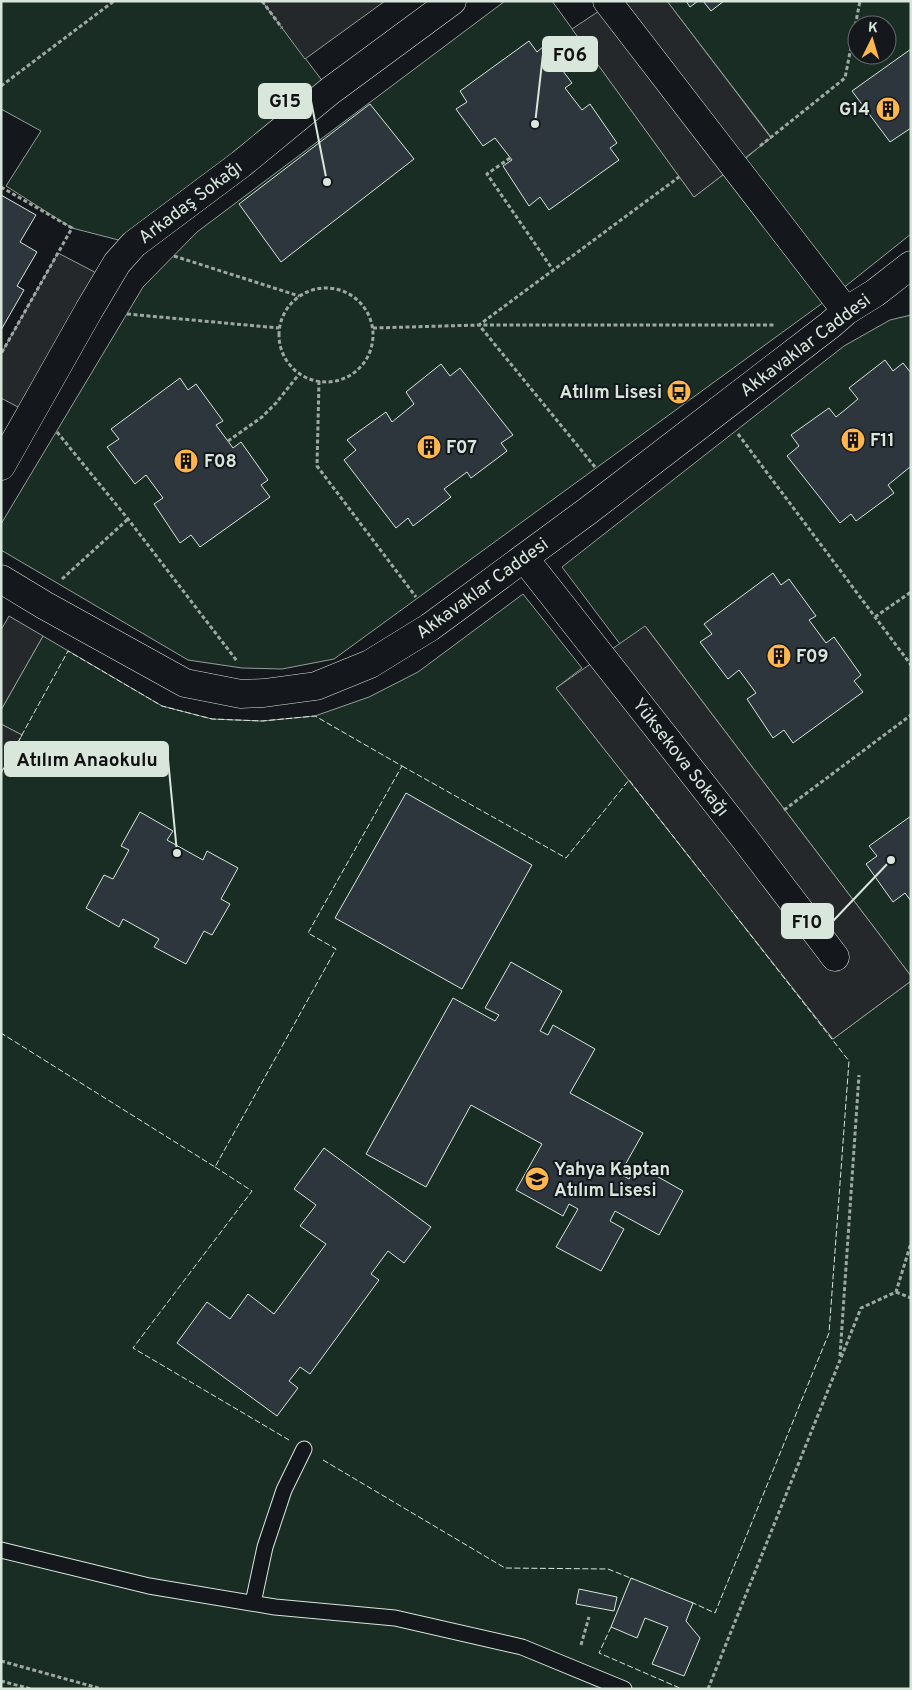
<svg xmlns="http://www.w3.org/2000/svg" width="912" height="1690" viewBox="0 0 912 1690" font-family="Overpass,sans-serif">
<style>
.green{fill:#1a2d24;stroke:#939e99;fill-rule:evenodd}
.parking{fill:#24282b;stroke:#939e99}
.building{fill:#2c363c;stroke:#d8e6dc}
.lines{fill:none;stroke-linecap:round;stroke-linejoin:round}
.lane-casing{stroke:#d8e6dc;stroke-width:17}
.street-casing{stroke:#d8e6dc;stroke-width:29}
.secondary-casing{stroke:#d8e6dc;stroke-width:29}
.path{stroke:#9da8a2;stroke-width:3;stroke-dasharray:4 2.5;stroke-linecap:butt}
.lane{stroke:#14181c;stroke-width:15}
.street{stroke:#14181c;stroke-width:28}
.secondary{stroke:#14181c;stroke-width:28}
.fence{stroke:#d8e6dc;stroke-width:1;stroke-dasharray:6 2.5;stroke-linecap:butt}
.labels{text-anchor:middle;stroke-width:4;stroke-linejoin:round;paint-order:stroke}
.poi-label{font-size:18px;font-weight:bold;fill:#d8e6dc;stroke:#14181c;text-anchor:start}
.street-label{font-size:18px;fill:#d8e6dc;stroke:#14181c}
.leader{fill:none;stroke:#d8e6dc;stroke-width:2}
.callout-dot{fill:#d8e6dc;stroke:#14181c;stroke-width:2}
.callout{fill:#d8e6dc;stroke:#d8e6dc;stroke-width:2}
.callout-label{font-size:19px;text-anchor:middle;font-weight:bold;fill:#111}
</style>
<rect width="100%" height="100%" fill="#14181c"/>
<path class="green" d="M1 1H262L330 91 134 244 72 228 6 186 41 131 1 109Z
M505 1H552L694 197 724 174 824 302 334 659 282 669 242 668 188 660 1 550V524L143 287 197 232Z
M667 1H911V234L842 289 745 159 771 137ZM857 25H887V55H857Z
M911 315V976L646 627 620 644 562 567 844 346 890 320Z
M523 594 582 668 556 688 833 1039 911 981V1689H1V773L22 735 1 724V710L43 636 162 706 212 719 262 721 315 716 369 697 418 672Z"/>
<path class="parking" d="M262 1H385L305 59Z
M614 1H667L771 138 694 197 572 29Z
M58 253 108 279 31 414 1 398V354Z
M9 616 43 636 1 710V630Z
M645 626 911 976V981L833 1039 556 688Z
M1 724 22 735 1 773Z"/>
<path class="building" d="M686 1H698L690 7Z
M703 1H724L711 11Z
M529 41 537 52 544 46 572 83 565 88 582 110 590 104 617 143 610 148 619 160 549 210 540 197 529 206 503 166 512 160 495 138 483 146 456 109 467 102 460 91Z
M911 49V128L890 142 852 91Z
M370 104 414 159 281 262 239 204Z
M1 195 36 215 20 242 37 252 17 286 24 290 1 330Z
M885 360 893 371 903 363 911 373V469L910 467 888 485 894 493 856 521 851 514 840 523 787 456 799 446 791 435 829 408 836 417 846 409 858 399 849 388Z
M441 364 450 376 460 368 513 435 501 443 507 451 471 478 467 472 444 489 451 497 413 526 408 518 396 528 344 460 356 450 347 440 386 412 392 422 414 404 406 392Z
M180 378 188 390 196 384 223 421 216 425 233 448 241 442 268 480 261 485 270 497 200 547 191 535 180 543 154 504 163 498 146 475 135 484 107 447 119 439 111 429Z
M773 573 781 585 789 579 816 616 809 620 826 643 834 637 861 675 854 681 863 692 793 743 784 730 773 738 747 699 756 693 739 670 728 679 700 642 712 634 704 624Z
M406 793 532 865 462 989 335 918Z
M140 812 173 831 167 840 203 860 207 851 238 868 221 899 230 904 212 935 204 931 186 964 154 947 159 939 123 919 119 927 86 908 104 875 113 879 129 850 121 846Z
M911 816V901L905 893 893 902 866 864 877 856 869 846Z
M511 962 562 991 540 1031 548 1035 553 1025 595 1049 570 1093 643 1133 620 1174 629 1179 637 1165 683 1191 659 1235 615 1211 610 1221 624 1229 601 1271 556 1247 578 1209 569 1204 563 1216 516 1190 542 1144 471 1105 426 1187 366 1154 453 998 495 1021 499 1015 485 1008Z
M324 1148 431 1227 404 1263 388 1251 371 1274 379 1280 310 1374 300 1367 289 1381 298 1388 277 1416 177 1343 207 1302 230 1319 248 1294 274 1314 326 1244 300 1226 316 1205 294 1189Z
M631 1578 693 1603 686 1621 700 1638 684 1676 652 1664 668 1627 645 1618 637 1638 611 1627Z
M579 1589 617 1597 614 1611 576 1604Z"/>
<g class="lines">
<defs>
<path id="lane" d="M1 1550 149 1586 275 1607 395 1618 522 1647 624 1689
M253 1603 265 1547 284 1490 304 1449"/>
<path id="street" d="M607 1 846 311
M1 466 89 310 117 263 134 244 241 164 330 91 452 1
M524 558 745 839 835 957"/>
<path id="secondary" d="M1 579 44 605 185 683 241 694 264 693 316 686 370 664 430 627 589 510 830 325 846 311 875 293 911 265"/>
</defs>
<use href="#lane" class="lane-casing"/>
<use href="#street" class="street-casing"/>
<use href="#secondary" class="secondary-casing"/>
<path class="path" d="M262 1 282 28
M1 86 114 1
M760 146 845 78 860 1
M510 158 487 174 553 270
M1 187 72 228 1 354
M174 256 299 296
M279 335a47 47 0 1 1 94 0a47 47 0 1 1-94 0Z
M127 314 279 328
M373 328 479 325H776
M319 381 317 466 416 597
M57 432 128 519 237 661
M738 434 911 665
M228 441 262 417 276 403 300 373
M595 467 479 325 679 177
M62 579 128 519
M875 617 911 592
M784 810 911 715
M896 1292 911 1298
M840 1356 859 1075
M581 1645 589 1617
M1 1661 102 1689
M1 1681 31 1689
M708 1689 861 1308 896 1292 911 1243"/>
<use href="#lane" class="lane"/>
<use href="#street" class="street"/>
<use href="#secondary" class="secondary"/>
<path class="fence" d="M402 766 566 858 629 780 705 877
M1 773 68 651 162 706 212 719 262 721 315 716 402 766 308 933 336 949 215 1167 1 1033
M215 1167 252 1191 133 1348 289 1440
M323 1460 505 1568 608 1569 633 1579
M691 1602 715 1613 829 1333 849 1061 731 910
M611 1627 599 1653 682 1689"/>
</g>
<defs>
<symbol id="building-disc" viewBox="-11 -11 22 22"><circle r="9.5" fill="#ffb74d" stroke="#14181c"/><path d="M-4-6H4V6H1V3H-1V6H-4ZM-2.5-4.3h1.7v1.8h-1.7ZM.8-4.3h1.7v1.8H.8ZM-2.5-1h1.7V.8h-1.7ZM.8-1h1.7V.8H.8Z" fill="#111"/></symbol>
<symbol id="bus-disc" viewBox="-11 -11 22 22"><circle r="9.5" fill="#ffb74d" stroke="#14181c"/><path d="M-5-6H5V4H4V6H2V4H-2V6H-4V4H-5ZM-3.5-4V0h7V-4ZM-3.5 1.2v1.5H-2V1.2ZM2 1.2v1.5H3.5V1.2Z" fill="#111"/></symbol>
<symbol id="school-disc" viewBox="-11 -11 22 22"><circle r="9.5" fill="#ffb74d" stroke="#14181c"/><path d="M0-5L7-2L0 1L-7-2ZM-4 1L0 2.5L4 1V4Q0 6-4 4Z" fill="#111"/></symbol>
</defs>
<g fill-rule="evenodd">
<use href="#building-disc" x="874" y="95" width="28" height="28"/>
<use href="#bus-disc" x="665" y="378" width="28" height="28"/>
<use href="#building-disc" x="839" y="426" width="28" height="28"/>
<use href="#building-disc" x="415" y="433" width="28" height="28"/>
<use href="#building-disc" x="172" y="447" width="28" height="28"/>
<use href="#building-disc" x="765" y="642" width="28" height="28"/>
<use href="#school-disc" x="523" y="1165" width="28" height="28"/>
</g>
<g class="labels">
<g class="poi-label">
<text x="870" y="115" text-anchor="end">G14</text>
<text x="662" y="398" text-anchor="end">Atılım Lisesi</text>
<text x="870" y="446">F11</text>
<text x="446" y="453">F07</text>
<text x="204" y="467">F08</text>
<text x="796" y="662">F09</text>
<text x="554" y="1175">Yahya Kaptan<tspan x="554" dy="21">Atılım Lisesi</tspan></text>
</g>
<g class="street-label">
<text transform="translate(190 202) rotate(-37)" y="6">Arkadaş Sokağı</text>
<text transform="translate(805 345) rotate(-37)" y="6">Akkavaklar Caddesi</text>
<text transform="translate(482 588) rotate(-36)" y="6">Akkavaklar Caddesi</text>
<text transform="translate(681 757) rotate(52)" y="6">Yüksekova Sokağı</text>
</g>
</g>
<path class="leader" d="M535 124L543 54M327 182L311 101M177 853L168 759M891 860L833 921"/>
<g class="callout-dot">
<circle cx="535" cy="124" r="5"/>
<circle cx="327" cy="182" r="5"/>
<circle cx="177" cy="853" r="5"/>
<circle cx="891" cy="860" r="5"/>
</g>
<g class="callout">
<rect x="543" y="37" width="54" height="34" rx="5"/>
<rect x="259" y="84" width="52" height="34" rx="5"/>
<rect x="5" y="742" width="163" height="34" rx="5"/>
<rect x="782" y="904" width="51" height="34" rx="5"/>
</g>
<g class="callout-label">
<text x="570" y="61">F06</text>
<text x="285" y="107">G15</text>
<text x="87" y="766">Atılım Anaokulu</text>
<text x="807" y="928">F10</text>
</g>
<rect width="912" height="1690" fill="none" stroke="#d8e6dc" stroke-width="5"/>
<g transform="translate(872 40) rotate(5)"><circle r="24" fill="#14181c" stroke="#626a69"/>
<path d="M0-4L9 19L0 12L-9 19Z" fill="#ffb74d"/>
<text y="-8" font-size="14" font-weight="bold" text-anchor="middle" fill="#d8e6dc">K</text>
</g>
</svg>
